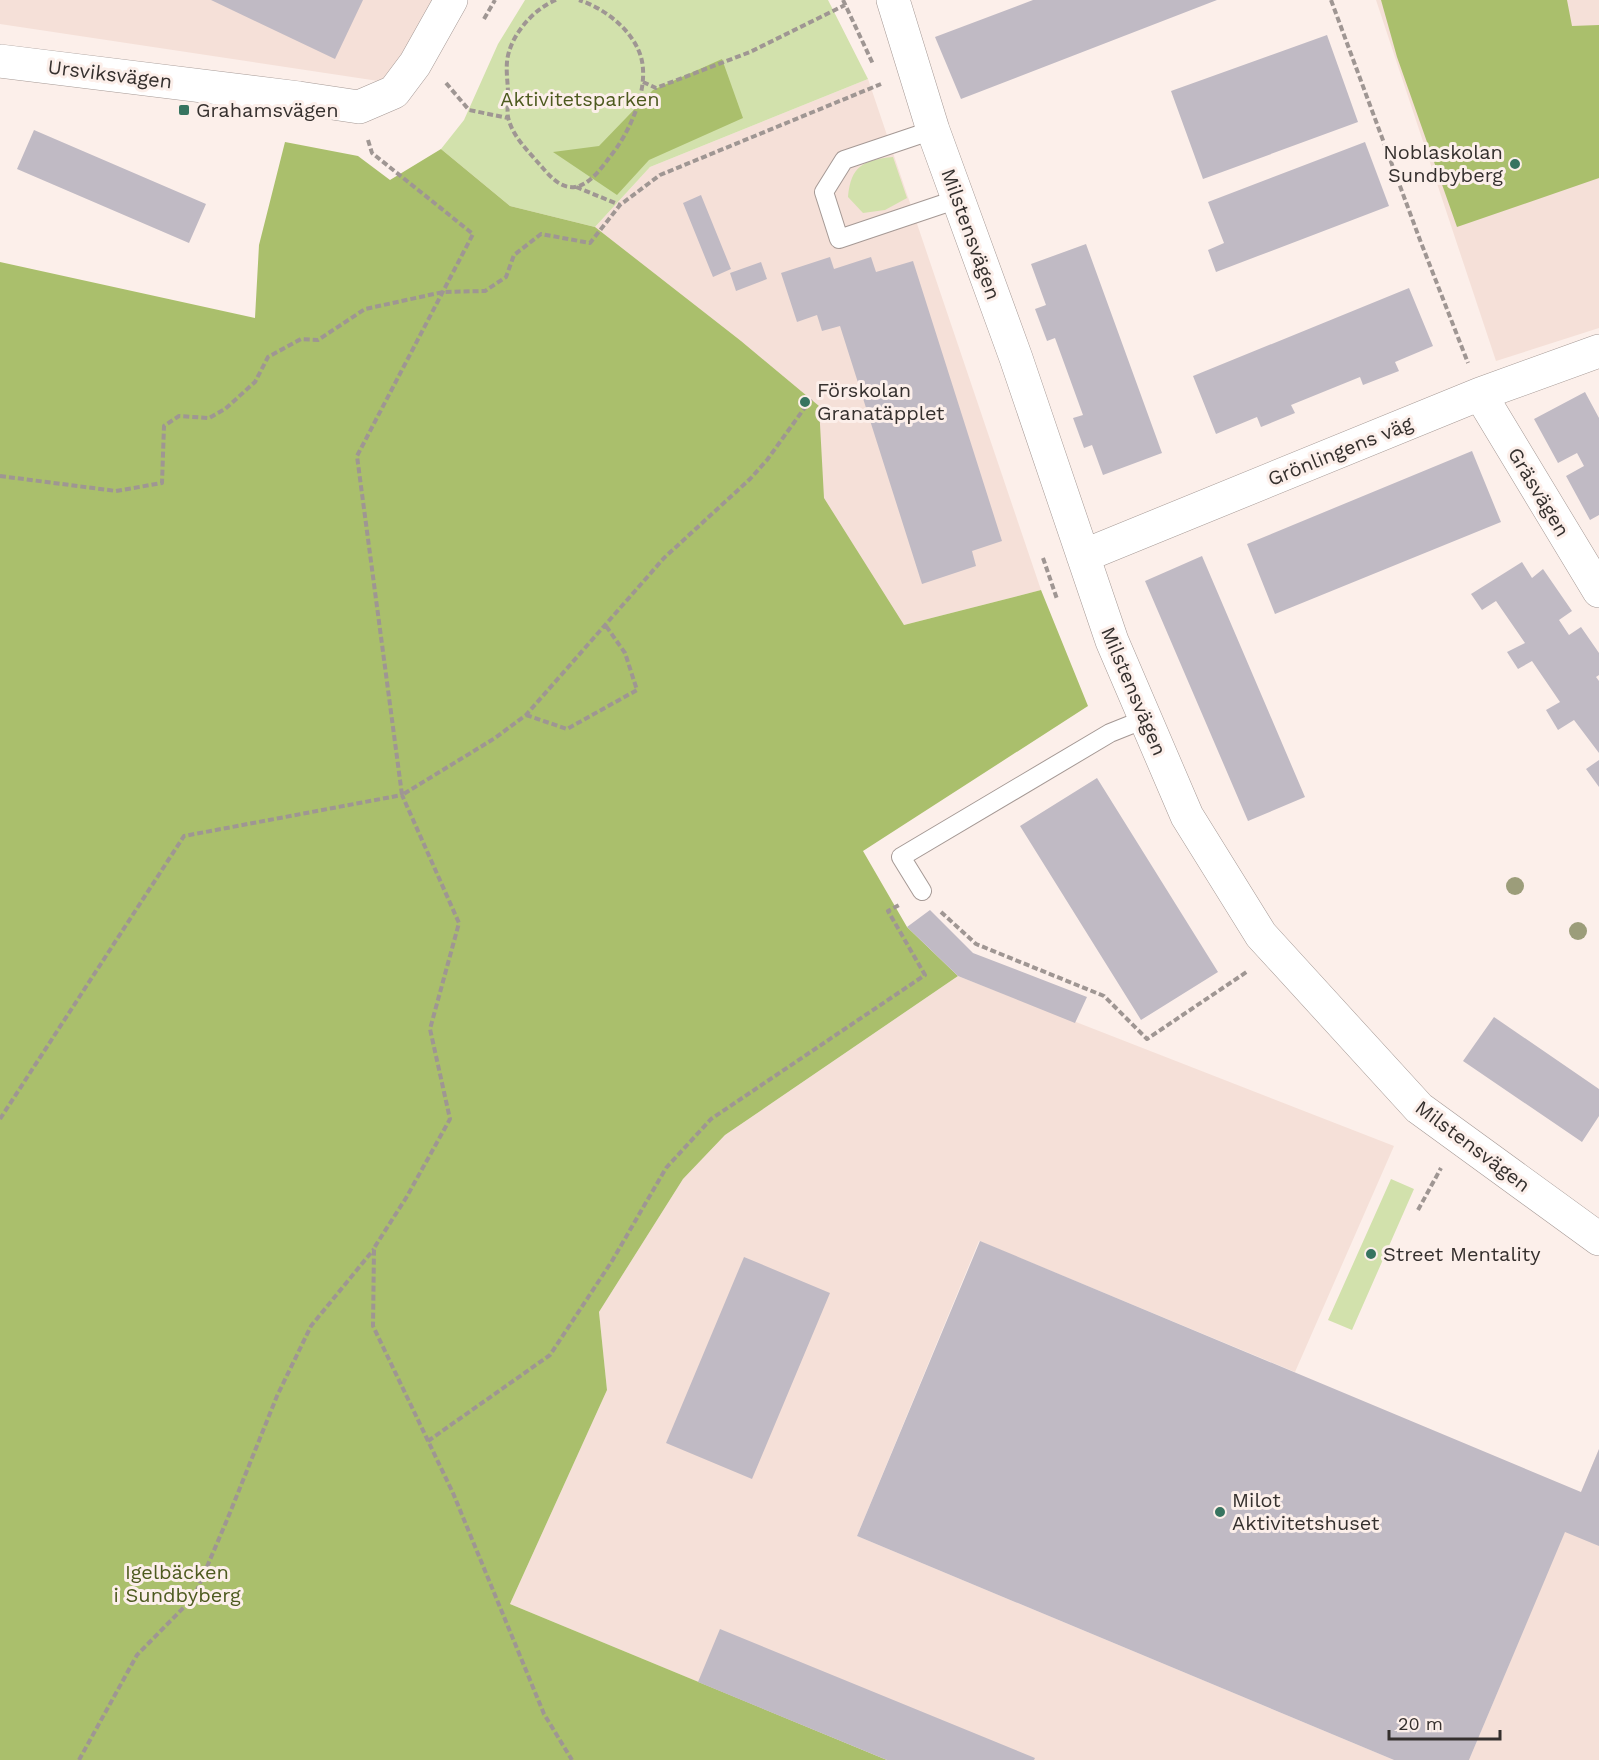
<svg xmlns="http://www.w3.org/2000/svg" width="1599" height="1760" viewBox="0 0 1599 1760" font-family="'Work Sans',sans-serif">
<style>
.built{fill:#f5e0d8}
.green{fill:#d2e1ac}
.forest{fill:#aabf6c}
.building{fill:#c0bac4}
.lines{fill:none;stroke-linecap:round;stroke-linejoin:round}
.lane-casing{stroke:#a59995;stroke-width:20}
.street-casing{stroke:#a59995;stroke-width:34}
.path{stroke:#9f9693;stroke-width:4;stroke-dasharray:6 3;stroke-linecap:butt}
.lane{stroke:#fff;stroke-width:18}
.street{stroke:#fff;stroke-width:33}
.tree{fill:#9c9d7a}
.poi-dot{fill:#377460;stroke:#fcefea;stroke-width:2}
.labels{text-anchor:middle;stroke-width:6;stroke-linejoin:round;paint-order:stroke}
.street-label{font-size:20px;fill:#35302e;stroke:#fcefea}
.park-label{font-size:20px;fill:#4d5a1f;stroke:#fcefea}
.poi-label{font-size:20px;fill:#35302e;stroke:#fcefea;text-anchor:start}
</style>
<rect width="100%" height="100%" fill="#fcefea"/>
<path class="built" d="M0 0H434L385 82 0 24Z
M1376 0H1599V328L1496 361Z
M868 79 1041 590 904 625 595 227 650 167Z
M958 976 1394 1146 1295 1372 979 1241 857 1536 1394 1760H887L510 1604 607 1390 599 1312 683 1179 725 1135Z
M1599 1449V1760H1469Z"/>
<path class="green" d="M525 0H828L868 79 650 167 595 227 510 206 441 149 464 120 498 44Z
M893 157 907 198 885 210 863 213 848 197C851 166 863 160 893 157Z
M1391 1179 1414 1189 1352 1330 1328 1320Z"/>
<path class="forest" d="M1381 0H1567L1572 26 1599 25V178L1457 227 1397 57Z
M722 59 743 118 649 160 617 195 553 152 599 146 653 90Z
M285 142 358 156 390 180 441 149 510 206 595 227 741 341 819 406 824 498 904 625 1041 590 1088 706 863 851 907 927 958 976 725 1135 683 1179 599 1312 607 1390 510 1604 887 1760H0V262L255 318 259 245Z"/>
<path class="building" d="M211 0H363L335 59Z
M1033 0H1217L961 99 935 37Z
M1327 35 1358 122 1203 179 1171 91Z
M34 130 206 204 189 243 17 169Z
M1365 142 1389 206 1216 272 1208 250 1224 243 1208 202Z
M701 195 731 269 713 277 683 203Z
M1086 244 1162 453 1103 475 1092 445 1084 448 1073 418 1083 415 1055 338 1047 341 1035 309 1046 305 1031 264Z
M830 257 834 269 871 257 876 272 913 261 1002 541 972 551 976 566 922 584 840 326 822 331 817 315 797 322 781 273Z
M761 262 767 279 736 291 730 273Z
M1409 288 1433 346 1395 362 1399 371 1363 385 1360 377 1291 405 1295 413 1261 427 1257 417 1216 434 1193 376Z
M1585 392 1599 418V515L1590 520 1566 476 1584 466 1577 453 1558 463 1534 419Z
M1472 451 1501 522 1275 614 1247 544Z
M1202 556 1305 797 1248 821 1145 581Z
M1522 562 1532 578 1543 569 1572 611 1559 620 1569 635 1581 627 1599 653V675L1596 677 1599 681V753L1574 720 1558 730 1546 710 1560 702 1532 661 1518 669 1507 652 1525 643 1496 601 1482 610 1471 594Z
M1599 760V787L1586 769Z
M1097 778 1218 972 1141 1020 1020 826Z
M930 910 973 953 1087 997 1075 1023 958 976 907 927Z
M1494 1017 1599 1089V1116L1582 1142 1463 1061Z
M980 1241 1581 1492 1599 1449V1546L1565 1532 1469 1760H1394L857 1536Z
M744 1257 830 1293 752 1479 666 1443Z
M720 1629 1035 1758 1034 1760H887L698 1682Z"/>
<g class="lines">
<defs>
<path id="lane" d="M933 130 844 160 824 192 839 239 958 199
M922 891 901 857 1110 733 1145 719"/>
<path id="street" d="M893 0 933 130 1016 358 1112 641 1187 816 1261 935 1419 1108 1599 1239
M0 61 299 98 359 107 394 92 415 64 451 0
M1480 394 1599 591
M1083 556 1480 394 1599 351"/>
</defs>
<use href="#lane" class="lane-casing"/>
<use href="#street" class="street-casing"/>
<path class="path" d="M556 0C533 9 509 37 507 62 506 73 508 84 508 94 508 102 507 110 508 117 512 136 529 152 541 166 549 175 560 189 575 187 589 185 601 169 609 158 629 134 650 89 641 57 633 30 604 8 579 0
M843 0 873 64
M1331 0 1420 240 1468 363
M484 19 495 0
M643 82 656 88 750 52 845 5
M446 83 469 110 508 118
M368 140 372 153 473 234 357 456 402 795 495 738 526 715 664 558 750 479 767 460 811 399
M576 187 620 205
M0 476 116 491 162 483 164 426 179 416 209 418 225 409 255 382 268 357 301 339 318 340 365 309 443 292 485 291 506 277 514 255 541 234 590 243 620 205 660 175 881 84
M1043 558 1057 599
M526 715 567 729 637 690 625 653 606 626
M941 912 976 944 1104 996 1147 1039 1248 971
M0 1119 184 836 402 795 459 923 430 1029 450 1119 406 1198 374 1248 373 1326 453 1493 544 1714 572 1760
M1418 1210 1441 1168
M428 1441 550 1355 612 1261 666 1168 711 1119 925 975 888 911 899 905
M79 1760 137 1655 194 1597 227 1520 277 1396 311 1326 374 1249"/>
<use href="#lane" class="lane"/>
<use href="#street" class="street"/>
</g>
<g class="tree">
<circle cx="1515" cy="886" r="9"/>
<circle cx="1578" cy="931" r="9"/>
</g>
<g class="poi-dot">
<rect x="178" y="104" width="12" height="12" rx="3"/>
<circle cx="1515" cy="164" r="6"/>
<circle cx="805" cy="402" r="6"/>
<circle cx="1371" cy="1254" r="6"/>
<circle cx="1220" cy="1512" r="6"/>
</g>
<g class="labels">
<g class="street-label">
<text transform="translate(110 74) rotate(7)" y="7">Ursviksvägen</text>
<text transform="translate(971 234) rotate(70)" y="7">Milstensvägen</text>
<text transform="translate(1340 451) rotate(-22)" y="7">Grönlingens väg</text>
<text transform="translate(1539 492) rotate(59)" y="7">Gräsvägen</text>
<text transform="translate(1134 691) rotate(67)" y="7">Milstensvägen</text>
<text transform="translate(1473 1146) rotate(37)" y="7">Milstensvägen</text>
</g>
<g class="park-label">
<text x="580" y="106">Aktivitetsparken</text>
<text x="177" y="1579">Igelbäcken<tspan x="177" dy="23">i Sundbyberg</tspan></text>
</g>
<g class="poi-label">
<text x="196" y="117">Grahamsvägen</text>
<text x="1503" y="159" text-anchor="end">Noblaskolan<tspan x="1503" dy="23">Sundbyberg</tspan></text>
<text x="817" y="397">Förskolan<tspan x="817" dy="23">Granatäpplet</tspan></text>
<text x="1383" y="1261">Street Mentality</text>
<text x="1232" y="1507">Milot<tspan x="1232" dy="23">Aktivitetshuset</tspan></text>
</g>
</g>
<path d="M1389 1730v9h111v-9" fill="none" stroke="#35302e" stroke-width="3"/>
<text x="1398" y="1730" font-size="18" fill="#35302e" stroke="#fcefea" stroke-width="4.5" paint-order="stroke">20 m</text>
</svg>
